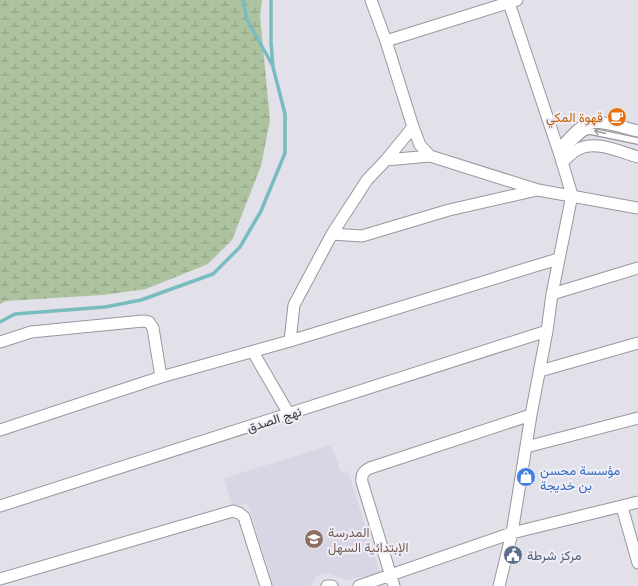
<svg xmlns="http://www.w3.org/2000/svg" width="638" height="586" viewBox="0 0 638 586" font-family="'Nunito Sans',Vazirmatn,sans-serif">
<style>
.built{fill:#d8d6e5}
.wetland{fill:url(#wetland-marsh)}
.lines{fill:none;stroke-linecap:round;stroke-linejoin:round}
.stream{stroke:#79bcbf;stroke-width:3.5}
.service-casing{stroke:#98979f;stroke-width:8}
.minor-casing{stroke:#98979f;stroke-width:13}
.service{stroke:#fff;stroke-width:5.5}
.minor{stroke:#fff;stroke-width:11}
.oneway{stroke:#9e9d9f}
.labels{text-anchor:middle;stroke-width:4;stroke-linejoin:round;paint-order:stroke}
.food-label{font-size:13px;fill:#c56008;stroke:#efeef6;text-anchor:end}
.street-label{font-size:13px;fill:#3c3b3f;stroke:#efeef6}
.shop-label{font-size:13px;fill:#366cbe;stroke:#efeef6;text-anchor:start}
.education-label{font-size:13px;fill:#785e54;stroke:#efeef6;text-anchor:start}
.service-label{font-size:13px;fill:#4e5e75;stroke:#efeef6;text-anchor:start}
</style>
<defs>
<pattern id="wetland-marsh" width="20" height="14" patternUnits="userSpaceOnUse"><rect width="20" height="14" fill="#adc39f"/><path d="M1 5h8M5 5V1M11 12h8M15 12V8" fill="none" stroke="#8ea083"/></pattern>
</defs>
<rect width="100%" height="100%" fill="#e2e1e9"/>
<path class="built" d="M331 445 341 472 348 471 380 573 347 580 325 573 317 576 310 586H273L248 504 232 506 224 478Z"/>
<path class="wetland" d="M0 0H262L260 16 270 120 261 166 232 240 208 264 146 289 103 295 6 301 0 304Z"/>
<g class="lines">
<path class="stream" d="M243 0 247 20 273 66
M0 322 15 314 105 307 141 300 213 274 240 247 261 211 285 153V114L273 67 271 43V0"/>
<defs>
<path id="service" d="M565 150 584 133 590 131 638 141"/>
<path id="minor" d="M371 0 386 41 413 127 420 145 430 156
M386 41 517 0
M559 150C566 142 574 132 583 126 596 117 624 128 638 131
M386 160 430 156 538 190 638 208
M562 163C567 158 571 153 577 150 595 139 620 152 638 157
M332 234 362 236 449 210 537 190
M552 294 638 268
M290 341 294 305 332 234 367 180 386 160 413 127
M0 342 31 332 143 321 149 322 153 328 161 377
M253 352 289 414
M540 371 638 343
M0 430 161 377 290 341 558 259
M526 447 638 418
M0 506 547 331
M622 507 638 563
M0 579 233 511 239 513 244 517 266 586
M327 586H332
M359 586 512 533 638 502
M394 586 362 482C361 475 363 471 370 468L531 415
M499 586 512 533 531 415 547 331 552 294 572 195 560 155 509 3"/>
</defs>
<use href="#service" class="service-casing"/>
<use href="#minor" class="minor-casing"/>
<use href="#service" class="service"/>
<use href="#minor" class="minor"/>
</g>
<defs><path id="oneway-shaft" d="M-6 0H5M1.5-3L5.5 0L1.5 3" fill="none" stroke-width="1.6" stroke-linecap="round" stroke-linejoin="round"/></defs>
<use class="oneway" href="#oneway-shaft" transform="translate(600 132) rotate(-165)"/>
<defs>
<symbol id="cafe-disc" viewBox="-11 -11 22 22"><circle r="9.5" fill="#e8710a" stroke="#efeef6"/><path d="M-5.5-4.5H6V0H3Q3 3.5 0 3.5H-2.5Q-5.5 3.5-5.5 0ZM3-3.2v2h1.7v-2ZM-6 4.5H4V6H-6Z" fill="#fff"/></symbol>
<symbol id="shop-disc" viewBox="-11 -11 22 22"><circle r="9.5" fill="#3f7fe0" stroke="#efeef6"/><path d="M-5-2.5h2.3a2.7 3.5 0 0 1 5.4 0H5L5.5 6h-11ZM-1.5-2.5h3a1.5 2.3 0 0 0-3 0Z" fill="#fff"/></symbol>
<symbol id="school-disc" viewBox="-11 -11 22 22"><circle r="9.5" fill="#8d6e63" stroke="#efeef6"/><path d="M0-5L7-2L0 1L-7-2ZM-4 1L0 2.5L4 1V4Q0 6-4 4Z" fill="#fff"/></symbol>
<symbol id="civic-disc" viewBox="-11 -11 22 22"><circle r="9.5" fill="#5c6f8a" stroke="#efeef6"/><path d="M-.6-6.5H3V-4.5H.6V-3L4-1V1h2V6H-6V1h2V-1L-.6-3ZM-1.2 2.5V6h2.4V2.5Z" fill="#fff"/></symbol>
</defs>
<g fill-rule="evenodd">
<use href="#cafe-disc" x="606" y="106" width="22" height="22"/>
<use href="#shop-disc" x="515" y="466" width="22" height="22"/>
<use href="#school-disc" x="303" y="528" width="22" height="22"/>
<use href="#civic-disc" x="502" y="544" width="22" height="22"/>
</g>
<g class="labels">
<g class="food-label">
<text x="603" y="122">قهوة المكي</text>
</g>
<g class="street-label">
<text transform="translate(274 419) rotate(-18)" y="5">نهج الصدق</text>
</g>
<g class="shop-label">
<text x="540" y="475">مؤسسة محسن<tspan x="540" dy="15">بن خديجة</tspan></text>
</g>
<g class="education-label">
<text x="328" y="537">المدرسة<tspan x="328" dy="15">الإبتدائية السهل</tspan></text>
</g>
<g class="service-label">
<text x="527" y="560">مركز شرطة</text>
</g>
</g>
</svg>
